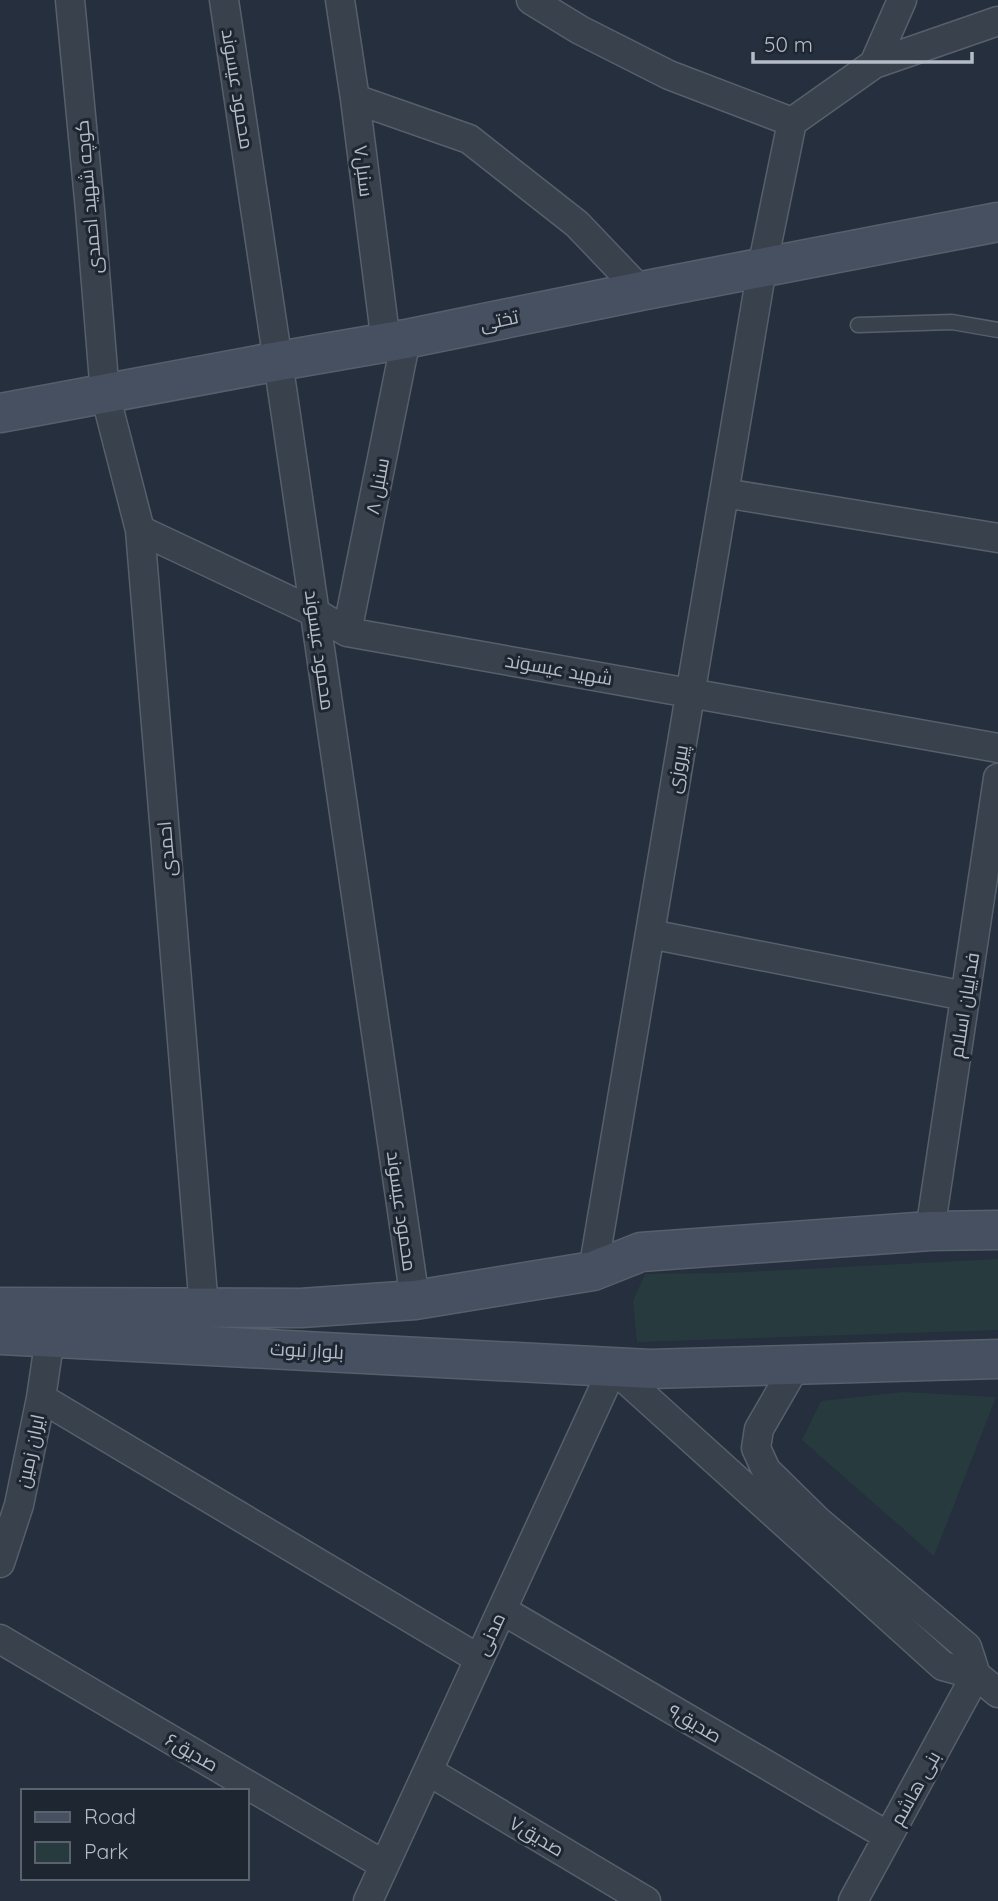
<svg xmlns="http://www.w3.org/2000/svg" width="998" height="1901" viewBox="0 0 998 1901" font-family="Quicksand,Cairo,sans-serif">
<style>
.green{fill:#273b3e}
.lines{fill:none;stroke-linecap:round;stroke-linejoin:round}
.lane-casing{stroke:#575f6b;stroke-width:17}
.street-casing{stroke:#575f6b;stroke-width:31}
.secondary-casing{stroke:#575f6b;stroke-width:41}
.lane{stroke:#39414d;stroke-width:14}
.street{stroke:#39414d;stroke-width:28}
.secondary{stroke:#475060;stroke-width:38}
.labels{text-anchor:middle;stroke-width:6;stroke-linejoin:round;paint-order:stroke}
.street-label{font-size:19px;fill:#b5bcc8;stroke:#1e2632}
</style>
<rect width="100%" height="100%" fill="#252f3d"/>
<path class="green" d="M998 1259V1330L637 1342 633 1301 645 1274 727 1273Z
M904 1392 996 1397 934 1556 802 1440 821 1401Z"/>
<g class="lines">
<defs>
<path id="lane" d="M858 325 952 322 998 330"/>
<path id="street" d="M70 0 90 210 105 394 140 530 204 1308
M224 0C290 433 351 867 415 1300
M340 0 355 99 386 343
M531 0 580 30 669 75 792 122
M874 64 902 0
M355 99 469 139 577 224 641 291
M724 493 998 538
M140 530 314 612 347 632 998 748
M347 632 406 339
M650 934 965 996
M930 1231 998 778
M593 1271 762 268 792 122 874 64 998 21
M41 1398 479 1659
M0 1563 19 1505 41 1398 50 1337
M502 1610 888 1836
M0 1639 384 1865
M428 1771 646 1901
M368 1901 613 1368 943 1666 976 1675 967 1647 818 1521 766 1470 756 1448 759 1429 796 1365
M853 1901 976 1675 998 1693"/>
<path id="secondary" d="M0 413 279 361 406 339 641 291 998 222
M0 1307 301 1308 415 1300 593 1271 641 1252 930 1231 998 1230
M0 1335 650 1369 998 1359"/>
</defs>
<use href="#lane" class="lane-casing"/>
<use href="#street" class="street-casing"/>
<use href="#secondary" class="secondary-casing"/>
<use href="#lane" class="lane"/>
<use href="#street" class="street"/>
<use href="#secondary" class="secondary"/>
</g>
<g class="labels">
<g class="street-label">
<text transform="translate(238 89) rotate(81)" y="7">محمود عیسوند</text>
<text transform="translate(364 171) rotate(83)" y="7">سنبل۷</text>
<text transform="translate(88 197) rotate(-95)" y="7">کوچه شهید احمدی</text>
<text transform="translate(499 320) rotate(-12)" y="7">تختی</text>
<text transform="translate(377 486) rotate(-79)" y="7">سنبل ۸</text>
<text transform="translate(320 650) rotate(82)" y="7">محمود عیسوند</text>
<text transform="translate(559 669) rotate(10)" y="7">شهید عیسوند</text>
<text transform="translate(677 769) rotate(-80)" y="7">پیروزی</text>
<text transform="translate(166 849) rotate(-95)" y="7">احمدی</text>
<text transform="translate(964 1005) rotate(-81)" y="7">فداییان اسلام</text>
<text transform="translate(402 1211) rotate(82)" y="7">محمود عیسوند</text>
<text transform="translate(307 1350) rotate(3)" y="7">بلوار نبوت</text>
<text transform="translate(30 1451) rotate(-78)" y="7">ایران زمین</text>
<text transform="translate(490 1634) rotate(-65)" y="7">مدنی</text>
<text transform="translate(695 1723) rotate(30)" y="7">صدیق۹</text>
<text transform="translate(192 1752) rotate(30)" y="7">صدیق۶</text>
<text transform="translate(915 1788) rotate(-61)" y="7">بنی هاشم</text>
<text transform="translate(537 1836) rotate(31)" y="7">صدیق۷</text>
</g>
</g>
<rect x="21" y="1789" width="228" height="91" fill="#1e2632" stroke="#5a626e" stroke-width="2"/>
<rect x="35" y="1812" width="35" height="10" fill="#475060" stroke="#5a626e" stroke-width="2"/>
<text x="84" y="1824" font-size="21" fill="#b5bcc8">Road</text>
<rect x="35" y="1842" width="35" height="21" fill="#273b3e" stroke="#5a626e" stroke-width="2"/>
<text x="84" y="1859" font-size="21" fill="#b5bcc8">Park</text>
<path d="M753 52v10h219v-10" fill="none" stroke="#b5bcc8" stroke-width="3.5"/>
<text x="764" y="52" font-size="21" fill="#b5bcc8" stroke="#1e2632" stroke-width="5" paint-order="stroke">50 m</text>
</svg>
